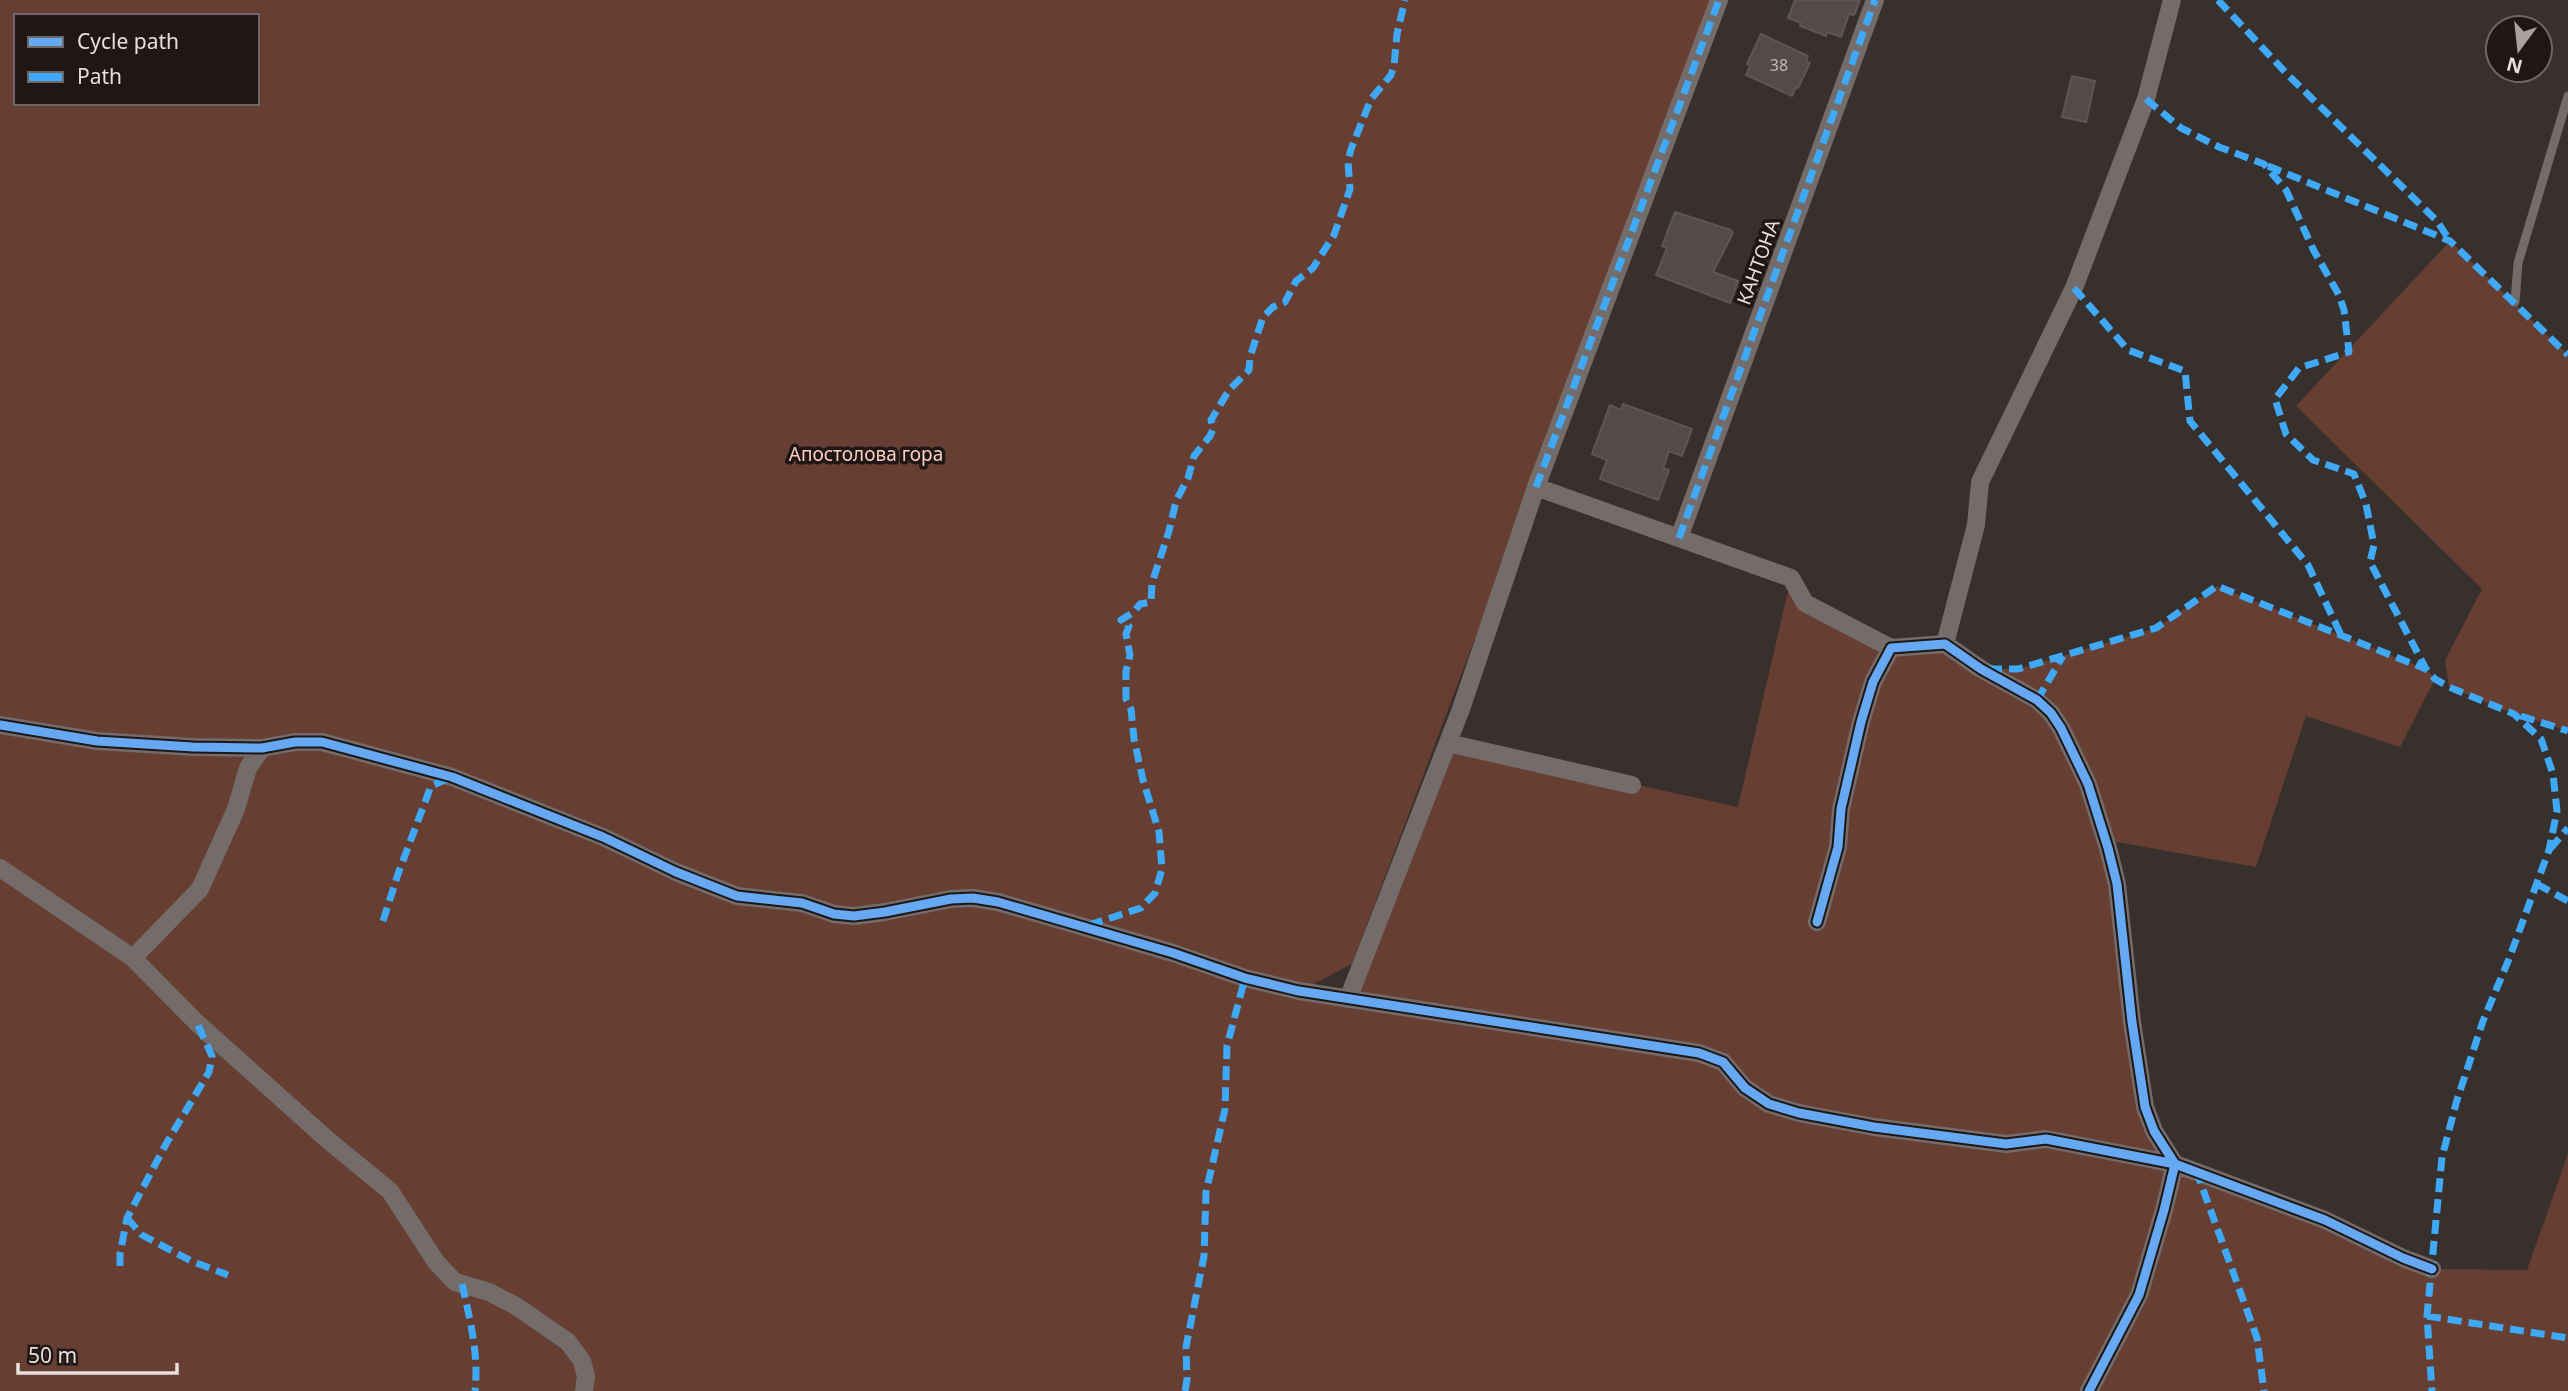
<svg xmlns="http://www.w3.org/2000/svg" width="2568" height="1391" viewBox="0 0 2568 1391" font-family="'Noto Sans',sans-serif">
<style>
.green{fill:#673e32;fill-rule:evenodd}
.building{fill:#524b48;stroke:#5d5654;stroke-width:2}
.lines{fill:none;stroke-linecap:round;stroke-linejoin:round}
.service{stroke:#746c6a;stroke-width:9}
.minor{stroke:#746c6a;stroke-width:18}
.quiet{stroke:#3fa9f5;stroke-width:7;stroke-dasharray:14 7;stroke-linecap:butt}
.cycleway-casing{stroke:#1e1715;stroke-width:13}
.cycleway{stroke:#66a8f1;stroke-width:9}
.labels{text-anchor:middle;stroke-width:7;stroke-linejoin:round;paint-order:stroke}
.number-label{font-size:16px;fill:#c3b9b6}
.street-label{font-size:19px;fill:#e9dedb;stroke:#1e1715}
.park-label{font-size:19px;fill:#fecdbf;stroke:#1e1715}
</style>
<rect width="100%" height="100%" fill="#38302d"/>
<path class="green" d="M0 0H1716L1352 964 1300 991 1348 999 1448 743 1738 807 1791 578 1805 603 1890 648 1945 644 1981 669H2018L2156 628 2217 586 2426 669 2435 679 2400 747 2306 716 2256 867 2106 840 2145 1107 2175 1164 2432 1269 2527 1270 2568 1154V1391H0ZM16 16H257V103H16Z
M2450 241 2568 355V731L2514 714 2449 687 2445 660 2482 589 2296 406Z"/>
<path class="building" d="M1795 0H1860L1854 15 1849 14 1841 37 1827 32 1826 36 1800 26 1801 23 1788 18Z
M1761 34 1808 56 1806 61 1810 63 1798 88 1796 87 1792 96 1746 75 1750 66 1747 64Z
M2072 76 2095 81 2086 122 2062 117Z
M1675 212 1731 230 1733 233 1713 272 1738 281 1730 303 1656 275 1667 248 1662 246Z
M1623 404 1692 429 1682 456 1669 451 1663 468 1669 470 1658 500 1600 479 1607 460 1592 454 1610 405 1621 410Z"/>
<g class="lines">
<path class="service" d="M2515 302 2518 263 2568 96"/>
<path class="minor" d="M1536 487 1791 578 1805 603 1891 648
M1679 538 1875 0
M1945 644 1976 525 1980 482 2074 288 2146 99 2172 0
M0 725 97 741 193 747 262 748 295 742H322L452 777 603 837 676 872 737 896 802 903 834 914 854 916 885 912 951 899 973 898 998 902 1173 953 1245 978 1299 991 1699 1053 1723 1062 1745 1088 1769 1104 1799 1113 1874 1127 2006 1144 2046 1139 2175 1164 2325 1220 2403 1258 2432 1269
M1448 743 1632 785
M0 868 133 958 197 1023 329 1141 390 1191 436 1262 455 1282 489 1292 516 1306 568 1342 582 1361 586 1376 584 1391
M1817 922 1838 847 1841 809 1861 722 1873 682 1891 648 1945 644 1981 669 2037 700 2051 713 2061 728 2088 784 2108 848 2117 884 2132 1022 2145 1107 2154 1131 2175 1164 2164 1210 2139 1295 2089 1391
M133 958 200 889 236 809 248 768 262 748
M1348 999 1461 709 1536 487 1719 0"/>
<path class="quiet" d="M2218 0 2286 73 2437 221 2450 241
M2146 99 2181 128 2219 147 2264 164 2286 190 2314 251 2339 295 2344 310 2349 352 2299 368 2275 399 2286 434 2313 460 2354 474 2366 504 2374 545 2370 562 2426 669 2435 679 2449 687 2514 714 2541 739 2553 774 2557 811 2549 850 2509 959 2483 1021 2457 1100 2442 1157 2427 1316 2432 1391
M2268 166 2450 241 2568 355
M2074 288 2128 350 2185 371 2190 421 2308 565 2342 637
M1536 487 1719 0
M1679 538 1875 0
M1988 669H2018L2156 628 2217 586 2426 669
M2037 700 2063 656
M2521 716 2568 731
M2550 849 2568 828
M2537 884 2568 901
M383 921 398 874 431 786 452 777
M1089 925 1141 908 1155 893 1162 869 1159 832 1143 780 1134 739 1131 709 1126 699V671L1130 655 1126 634 1129 626 1121 620 1134 612 1140 604 1151 602 1152 583 1169 531 1176 501 1188 478 1194 456 1210 436 1213 429 1211 420 1229 390 1249 370 1250 357 1263 317 1273 307 1285 302 1296 281 1313 268 1334 235 1350 189 1348 161 1351 149 1371 99 1391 75 1394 66 1397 34 1405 0
M2196 1170 2257 1338 2264 1391
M127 1218 142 1235 191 1261 228 1275
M120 1266V1254L127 1218 166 1144 209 1072 212 1056 197 1023
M462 1284C470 1320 479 1354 475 1391
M2427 1316 2568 1338
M1185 1391 1187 1380 1186 1347 1204 1256 1206 1192 1225 1109 1227 1046 1245 978"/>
<defs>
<path id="cycleway" d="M0 725 97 741 193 747 262 748 295 742H322L452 777 603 837 676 872 737 896 802 903 834 914 854 916 885 912 951 899 973 898 998 902 1173 953 1245 978 1299 991 1699 1053 1723 1062 1745 1088 1769 1104 1799 1113 1874 1127 2006 1144 2046 1139 2175 1164 2325 1220 2403 1258 2432 1269
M1817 922 1838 847 1841 809 1861 722 1873 682 1891 648 1945 644 1981 669 2037 700 2051 713 2061 728 2088 784 2108 848 2117 884 2132 1022 2145 1107 2154 1131 2175 1164 2164 1210 2139 1295 2089 1391"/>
</defs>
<use href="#cycleway" class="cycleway-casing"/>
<use href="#cycleway" class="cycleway"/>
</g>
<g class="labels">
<g class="number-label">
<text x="1779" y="71">38</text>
</g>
<g class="street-label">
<text transform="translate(1758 262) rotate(-70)" y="7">КАНТОНА</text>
</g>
<g class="park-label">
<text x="866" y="461">Апостолова гора</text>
</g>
</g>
<rect x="14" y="14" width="245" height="91" fill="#1e1715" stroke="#6f6764" stroke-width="2"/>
<rect x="28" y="37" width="35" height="10" fill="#66a8f1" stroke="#6f6764" stroke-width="2"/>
<text x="77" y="49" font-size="21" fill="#e9dedb">Cycle path</text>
<rect x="28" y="72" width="35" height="10" fill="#3fa9f5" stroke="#6f6764" stroke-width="2"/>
<text x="77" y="84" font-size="21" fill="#e9dedb">Path</text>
<g transform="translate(2519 49) rotate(195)"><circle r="33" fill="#1e1715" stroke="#6f6764" stroke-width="2"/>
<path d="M0-5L12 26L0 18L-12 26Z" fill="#aba19e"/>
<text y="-10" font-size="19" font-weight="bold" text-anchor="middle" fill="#e9dedb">N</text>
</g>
<path d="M18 1363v10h159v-10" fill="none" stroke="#e9dedb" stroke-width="3.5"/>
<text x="28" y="1363" font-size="21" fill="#e9dedb" stroke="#1e1715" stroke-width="5" paint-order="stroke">50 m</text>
</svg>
